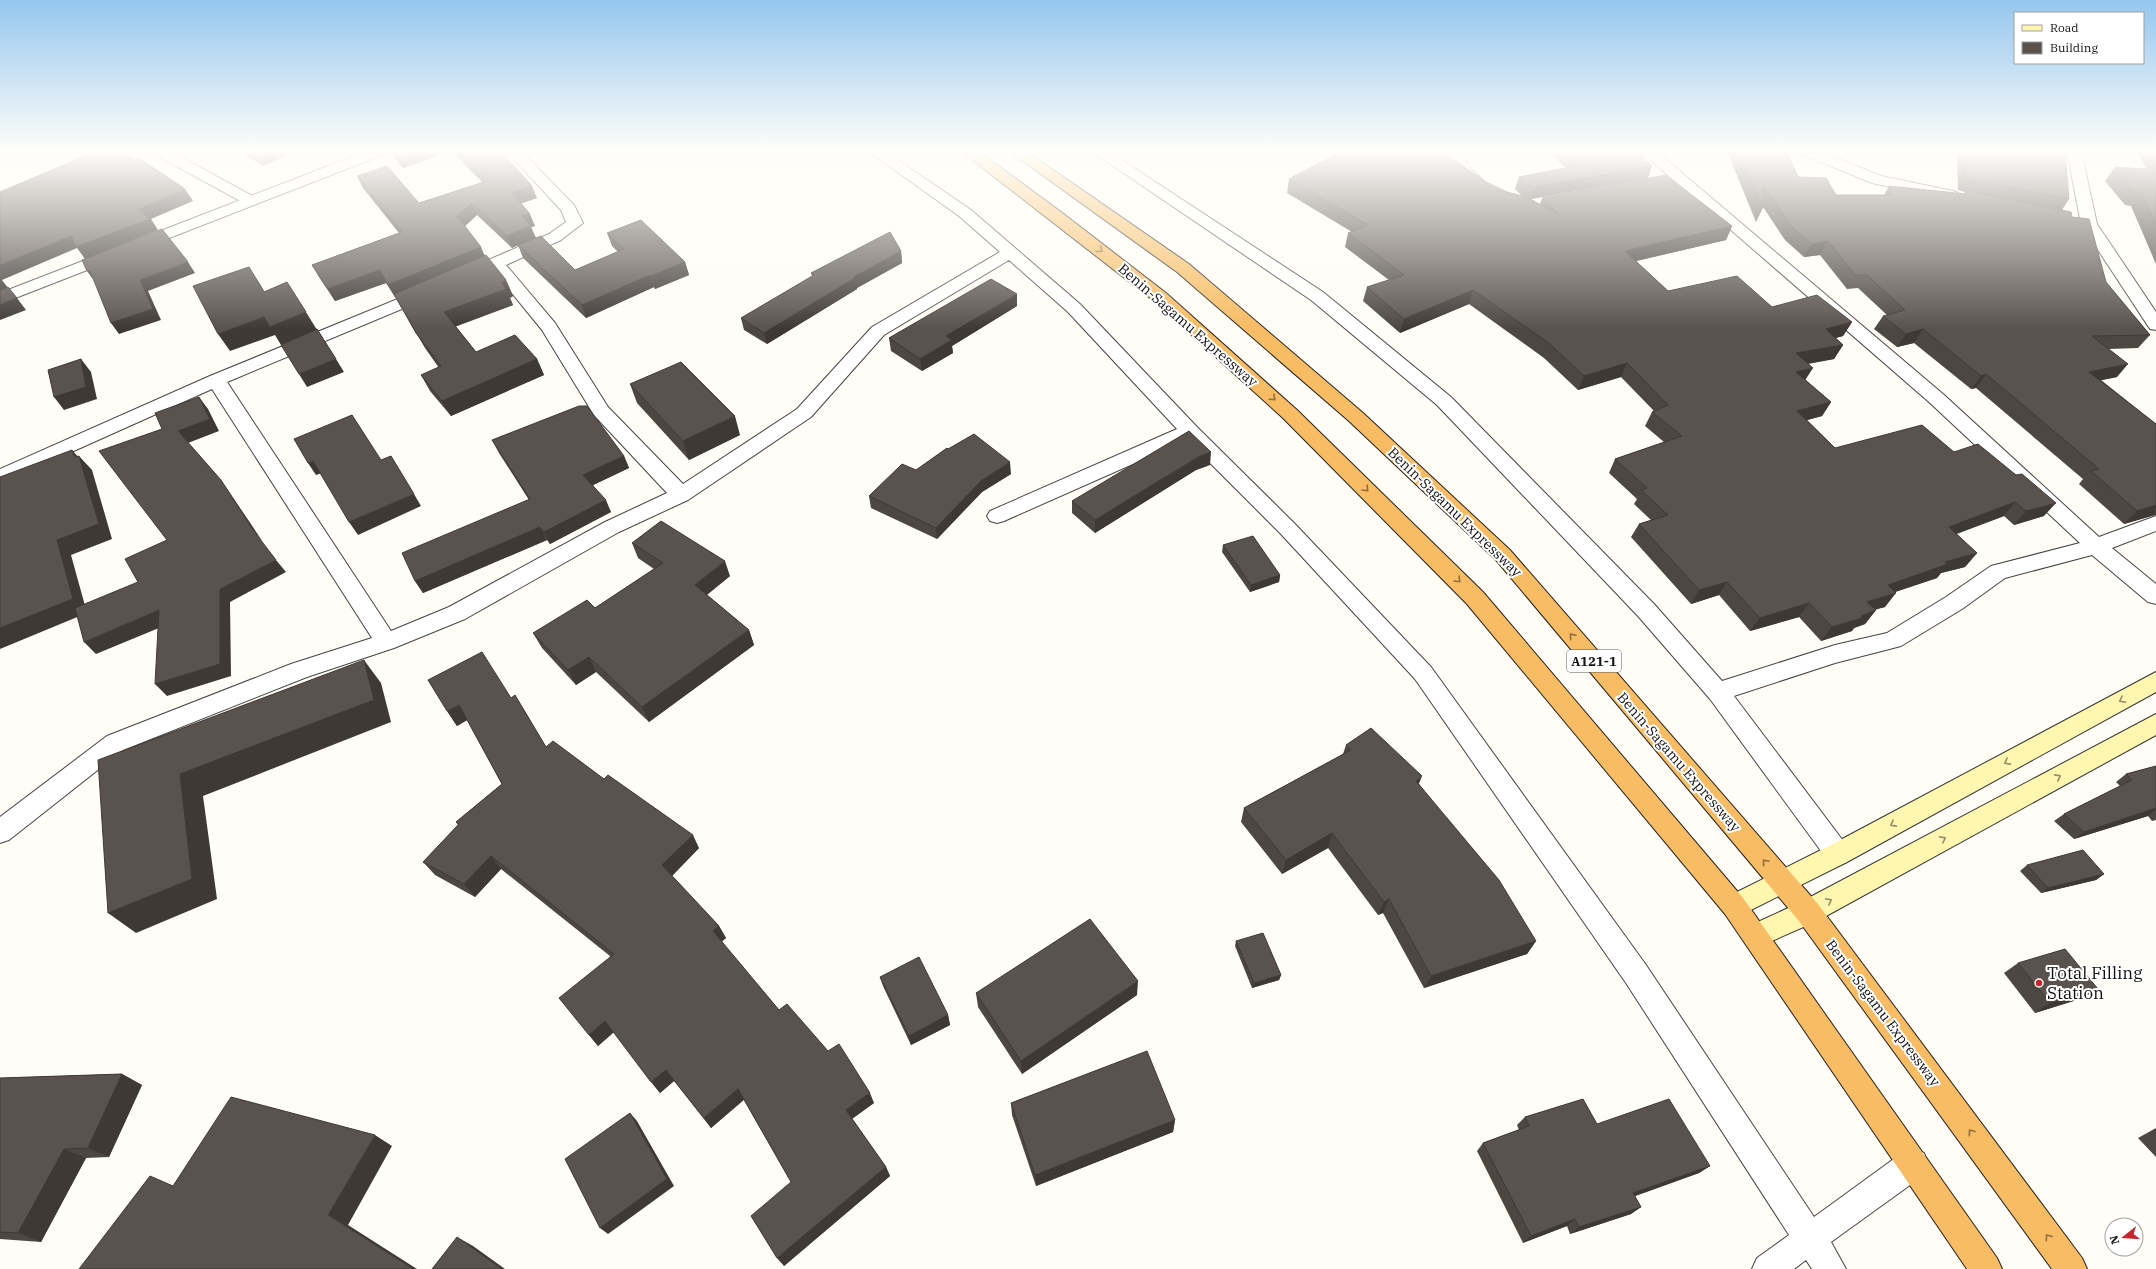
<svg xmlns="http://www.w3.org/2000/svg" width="2156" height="1269" viewBox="0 0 2156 1269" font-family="'IBM Plex Serif',serif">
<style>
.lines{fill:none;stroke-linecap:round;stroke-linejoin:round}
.minor-casing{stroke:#444;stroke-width:2}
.tertiary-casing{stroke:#444;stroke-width:2}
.secondary-casing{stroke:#333;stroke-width:2}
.trunk-casing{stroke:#222;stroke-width:2}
.minor{fill:#fff;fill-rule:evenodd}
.tertiary{fill:#fff;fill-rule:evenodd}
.secondary{fill:#fff6b0;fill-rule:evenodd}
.trunk{fill:#f7bc64;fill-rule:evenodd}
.wall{fill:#4d4742}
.shaded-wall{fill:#3f3936}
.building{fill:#5a524d;stroke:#3f3936}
.oneway{stroke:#906f3f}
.oneway2{stroke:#948f68}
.poi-dot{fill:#c4262e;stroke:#fff;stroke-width:1.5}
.labels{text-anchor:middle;stroke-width:4;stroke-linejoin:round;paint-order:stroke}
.shield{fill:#fff;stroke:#585858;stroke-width:1}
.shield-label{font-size:13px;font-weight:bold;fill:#111}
.street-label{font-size:14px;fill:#111;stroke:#fff}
.near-poi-label{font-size:17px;fill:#111;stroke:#fff;text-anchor:start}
</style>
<rect width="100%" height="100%" fill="#fffdf5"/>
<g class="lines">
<defs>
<path id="minor" d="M152 151H170L256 198 259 201 256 204H246L154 154Z
M506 151H521L574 205 583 223 561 240 506 265 555 323 608 407 683 484 797 409 872 327 1000 252 959 216 868 151H885L971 210 1080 304 1197 427 1294 523 1431 667 1646 965 1814 1217 1902 1153 1913 1149 1924 1153 1928 1164 1924 1175 1831 1242 1846 1269H1812L1806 1260 1794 1269H1752L1757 1258 1789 1235 1626 983 1415 679 1280 533 1187 440 1004 521 997 523 990 521 987 516 990 511 1177 429 1068 312 1009 260 884 335 811 417 688 500 619 532 465 619 394 648 307 677 123 750 9 840 0 843V817L107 736 291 664 372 638 212 389 0 484V469L210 376 427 287 433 288 435 292 433 296 227 382 391 631 449 607 605 522 667 493 594 415 542 330 493 270 472 280H460L458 276 460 272 549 234 566 222 561 210Z
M1091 151H1108L1323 292 1451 397 1654 604 1722 681 1835 645 1887 633 1946 597 1991 566 2080 543 1929 402 1640 151H1656L1943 394 2099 537 2156 516V531L2112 548 2156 584V604L2148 602 2092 555 2005 578 1962 609 1901 646 1835 663 1734 696 1847 846 1851 854 1847 862 1838 865 1829 862 1710 699 1638 616 1437 405 1311 300Z
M1444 151H1459L1471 169 1488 185 1485 188H1475L1461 175Z
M1799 151H1819L1881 176 1953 191 1958 193 1961 196 1958 199 1953 201 1872 183 1801 154Z
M2067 151H2081L2097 224 2156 312V330L2150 329 2081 224Z"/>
<path id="tertiary" d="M367 151H387L385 154 0 304V293Z"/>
<path id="secondary" d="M2156 672V692L1847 862 1743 914 1734 918 1725 914 1721 906 1725 898 1829 846Z
M2156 714V735L1817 921 1756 948 1747 945 1743 936 1747 927 1799 903Z"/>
<path id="trunk" d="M961 151H978L1061 212 1166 293 1297 410 1483 592 1743 898 1997 1258 2002 1269H1967L1725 914 1467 604 1283 418 1154 301Z
M1009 151H1026L1189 264 1363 413 1510 550 1817 903 2082 1258 2087 1269H2052L1799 921 1496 560 1349 421 1177 272Z"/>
</defs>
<use href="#minor" class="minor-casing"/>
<use href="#tertiary" class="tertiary-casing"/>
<use href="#secondary" class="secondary-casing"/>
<use href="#trunk" class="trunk-casing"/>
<use href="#minor" class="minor"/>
<use href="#tertiary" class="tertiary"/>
<use href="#secondary" class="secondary"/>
<use href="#trunk" class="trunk"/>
</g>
<path class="wall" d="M239 151H295L263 166Z
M388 151H501L537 198 521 203 535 226 531 227 536 238 575 270 618 252 612 246 607 233 685 262 689 275 655 289 654 287 586 318 523 258 518 245 512 248 477 215 465 226 485 256 506 280 513 296 510 298 513 305 455 326 476 352 537 359 544 375 451 416 430 391 421 375 439 368 425 348 395 297 386 283 335 301 319 277 312 265 399 233 363 188 357 176 419 203 482 182 451 151 403 168Z
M1547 151H1643L1642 158 1648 178 1531 199 1540 204 1542 198 1732 226 1726 240 1636 261 1668 291 1772 307 1852 322 1843 336 1835 338 1843 345 1834 359 1808 364 1805 380 1831 402 1822 416 1807 420 1835 448 1954 452 2044 516 2014 525 2004 516 1956 534 1977 553 1965 567 1941 573 1937 578 1895 592 1885 607 1875 609 1876 610 1865 624 1854 628 1852 631 1821 641 1799 617 1750 631 1719 595 1691 604 1631 537 1639 524 1651 520 1634 504 1637 499 1609 473 1615 459 1664 442 1645 426 1652 412 1654 411 1621 377 1578 390 1544 358 1469 304 1400 333 1363 301 1367 287 1389 280 1345 247 1348 233 1352 232 1287 193 1289 179 1486 182 1507 192 1522 196 1515 189 1519 177 1566 168Z
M1727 151H1786L1798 177 1836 195H1884L1889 186 1964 194 1965 192 1958 190 1957 151H2058L2069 199 2062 210 2072 217 2106 282 2150 335 2138 348 2109 349 2117 377 2101 380 2156 424V515H2155L2124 524 2079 484 2083 479 1976 388 1971 389 1914 343 1897 347 1874 329 1883 316 1887 315 1858 288 1847 289 1820 255 1804 257 1785 240 1763 207V208L1756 222Z
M2137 151H2156V264L2131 206 2125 205 2105 181 2115 167 2146 169Z
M901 251 902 263 857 288V289L767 344 744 330 741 318 812 276 811 273Z
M1017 306 952 346 953 353 922 371 891 351 889 338Z
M630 384 740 435 689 460 637 403Z
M492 440 624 456 629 468 593 485 611 512 550 544 547 540 423 593 415 581 529 500 499 453Z
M948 449 1011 474 982 492 937 539 871 508 869 496 916 470Z
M1210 465 1196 470 1095 533 1072 513V501Z
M632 543 730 576 707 595 749 630 754 645 649 722 596 672 576 685 542 648 533 633 595 608 654 569 638 558Z
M1223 545 1280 575 1279 582 1250 592 1222 552Z
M511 698 524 710 546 747 604 779 699 848 672 876 719 926 726 938 721 942 779 1010 828 1051 874 1103 852 1119 886 1167 890 1176 784 1266 791 1182 744 1100 711 1128 674 1081 660 1093 614 1032 598 1046 589 1035 610 956 501 869 475 897 435 875 423 862 458 825 456 822 502 784 467 720 457 726 447 711Z
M1346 745 1419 784 1536 941 1527 954 1424 988 1383 913 1378 915 1328 848 1282 874 1241 822 1244 808 1343 754Z
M2156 766V820L2152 821 2148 816 2074 839 2054 821 2064 814 2120 786 2116 782 2126 774Z
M2027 865 2104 874 2096 880 2041 893 2020 871Z
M1236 941 1281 975 1279 980 1252 988 1235 946Z
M2018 963 2098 989 2083 998 2035 1013 2004 973Z
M880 977 948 1015 950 1025 911 1045 883 986Z
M976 993 1137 995 1022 1074 978 1007Z
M122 1074 142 1085 109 1157 86 1158 41 1242 0 1239V1078Z
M1011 1103 1175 1120 1173 1132 1036 1186 1012 1115Z
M1525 1117 1597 1124 1710 1166 1699 1173 1635 1196 1641 1207 1631 1214 1570 1234 1567 1226 1523 1243 1477 1151 1483 1143 1519 1130 1517 1125Z
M2156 1128V1157L2138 1138Z"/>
<path class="shaded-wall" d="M263 151H295L263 166 256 154Z
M411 151H451L403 168 397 156Z
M1645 152 1640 165 1638 154Z
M1652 166 1648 178 1531 199 1535 187Z
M532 186 537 198 517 205 512 193Z
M185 189 193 201 151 219 158 230 85 259 77 248 2 280 8 288 0 292V265L71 236 139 209Z
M472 203 477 215 463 228 457 216Z
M530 214 535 226 531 227 536 238 512 248 507 236 522 216Z
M1732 226 1726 240 1619 265 1625 251Z
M1828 241 1820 255 1804 257 1811 244Z
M481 247 486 259 395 297 388 285Z
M901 251 902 263 857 288V289L767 344 764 333 854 277Z
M188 262 195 273 148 291 161 320 119 334 111 323 140 280Z
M685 262 689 275 655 289 651 276Z
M249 267 260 284 275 310 264 292Z
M380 270 386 283 335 301 328 289Z
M87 271H90L95 282Z
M650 275 654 287 586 318 582 305Z
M506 280 513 296 510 298 513 305 452 328 444 312 502 283Z
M1473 290 1469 304 1400 333 1404 319Z
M1017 294V306L952 346 953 353 922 371 920 359 946 336Z
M17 298 26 310 0 320V305Z
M306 312 317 330 281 345 275 335 230 351 218 334 264 317Z
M1852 322 1843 336 1818 343 1826 329Z
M1923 329 1914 343 1897 347 1906 334Z
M1843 345 1834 359 1788 367 1796 353Z
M81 359 91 372 97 399 64 410 54 397Z
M336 359 344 372 307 387 299 374Z
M537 359 544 375 451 416 442 401Z
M1627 363 1621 377 1578 390 1584 376Z
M2128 364 2117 377 2078 385 2089 372Z
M1813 368 1804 382 1796 372Z
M1986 374 1976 388 1971 389 1981 376Z
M199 397 208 409 219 431 188 443 178 431Z
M1831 402 1822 416 1789 425 1797 411Z
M735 416 740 435 689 460 683 441Z
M72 450 80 459 79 456 92 470 112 539 71 555 87 613 0 649V628L75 457Z
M1211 452 1210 465 1196 470 1095 533V520L1198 457Z
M624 456 629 468 589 487 583 475Z
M313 461 322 473 316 475 308 463Z
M1010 462 1011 474 982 492 937 539 936 528 981 481Z
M221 480 230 493 263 542 253 530Z
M414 494 421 506 358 535 349 522Z
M606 500 611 512 550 544 544 532Z
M2015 502 2004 516 1938 541 1949 527Z
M2056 503 2044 516 2014 525 2026 511Z
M2156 505 2155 515 2124 524 2137 511Z
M540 527 547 540 423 593 415 581Z
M1977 553 1965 567 1941 573 1937 578 1877 598 1888 585 1945 562Z
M276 560 286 572 230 602 231 676 167 696 155 684 220 589Z
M725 561 730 576 700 600 695 585Z
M1280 575 1279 582 1250 592 1251 585Z
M1727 582 1719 595 1691 604 1699 590Z
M1896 593 1885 607 1857 615 1867 602Z
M1809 603 1799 617 1750 631 1760 618Z
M159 610 171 623 96 654 84 642Z
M1876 610 1865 624 1854 628 1852 631 1821 641 1832 627Z
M749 630 754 645 649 722 642 707Z
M589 657 596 672 576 685 568 670Z
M364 660 381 683 391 722 203 796 217 899 136 933 108 913 180 774Z
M459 705 469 719 457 726 447 711Z
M1422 776 1416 791V781Z
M2156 808V809L2148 816 2074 839 2084 832Z
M1332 833 1328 848 1282 874 1286 860Z
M693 835 699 848 669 879 662 865Z
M491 856 501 869 475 897 464 884Z
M2104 874 2096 880 2041 893 2048 888Z
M1389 899 1383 913 1378 915 1384 902Z
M719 926 726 938 719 944 713 931Z
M1536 941 1527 954 1424 988 1431 976Z
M1281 975 1279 980 1252 988 1254 983Z
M1138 981 1137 995 1022 1074 1021 1061Z
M2098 989 2083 998 2035 1013 2050 1003Z
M948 1015 950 1025 911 1045 909 1036Z
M605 1021 614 1032 598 1046 589 1035Z
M666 1070 674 1081 660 1093 651 1082Z
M122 1074 142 1085 109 1157 88 1148Z
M738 1089 744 1099 711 1128 704 1118Z
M870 1093 874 1103 850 1120 846 1110Z
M630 1113 637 1121 674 1186 608 1234 600 1228Z
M1175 1120 1173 1132 1036 1186 1035 1175Z
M375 1135 392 1146 348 1225 417 1269H413L328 1215Z
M64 1149 86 1158 41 1242 18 1233Z
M1710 1166 1699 1173 1624 1200 1633 1193Z
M886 1167 890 1176 784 1266 777 1258Z
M1641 1207 1631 1214 1570 1234 1579 1227Z
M1575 1219 1567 1226 1523 1243 1531 1236Z
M457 1237 473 1246 505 1269H501Z"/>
<path class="building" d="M97 151H120L135 160 139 158 185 189 139 209 150 219 76 247 71 236 0 265V192Z
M251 151H263L256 154Z
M393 151H411L397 156Z
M458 151H501L506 157 532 186 512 193 530 214 522 216 531 226 507 236 472 203 457 216 481 247 388 285 380 270 328 289 312 265 402 232 357 176 387 166 419 203 488 181Z
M1342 151H1438L1452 158 1486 182 1507 192 1526 197 1558 214 1542 198 1666 175 1732 226 1625 251 1668 291 1737 276 1772 307 1817 295 1852 322 1826 329 1843 345 1796 353 1813 368 1796 372 1831 402 1797 411 1835 448 1922 425 1954 452 1978 444 2016 475 2022 474 2056 503 2026 511 2015 502 1949 527 1977 553 1945 562 1948 564 1888 585 1896 593 1867 602 1876 610 1861 616 1862 618 1832 627 1809 603 1760 618 1727 582 1699 590 1639 524 1668 515 1641 490 1647 488 1615 459 1682 436 1652 412 1668 405 1627 363 1584 376 1550 344 1473 290 1404 319 1367 287 1404 275 1348 233 1368 225 1289 179Z
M1565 151H1643L1645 152 1638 154 1652 166 1535 187 1528 186 1519 177 1581 165Z
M1738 151H1786L1798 177 1826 178 1836 195H1892L1889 186 1966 194V190L2071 212 2072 217 2089 219 2106 282 2150 335 2092 336 2128 364 2089 372 2156 424V505L2137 511 2091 471 2099 469 1986 374 1981 376 1923 329 1906 334 1883 316 1905 310 1867 275H1855L1828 241 1811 244 1792 227 1765 187H1763V208Z
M1965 151H2058L2065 152 2069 199 1965 178Z
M2154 151H2156V155Z
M2115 167 2156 170V225L2141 192H2135Z
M641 220 685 262 651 276 650 275 582 305 518 245 541 236 575 270 624 249 607 233Z
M162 229 188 262 140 280 153 309 111 323 90 271H87L82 260Z
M890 232 901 251 854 277 855 278 764 333 741 318 814 275 811 273Z
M486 255 506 280 502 283 506 289 444 312 476 352 515 335 537 359 442 401 421 375 441 366 416 333 394 294Z
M249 267 264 292 287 282 306 312 270 327 264 317 218 334 193 286Z
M991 279 1017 294 946 336 952 340 920 359 889 338Z
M8 287 17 298 0 305V290Z
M317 329 336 359 299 374 281 345Z
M81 359 86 387 54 397 48 370Z
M681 362 735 416 683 441 630 384Z
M199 397 210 419 178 431 221 480 253 530 276 560 220 589V664L155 684 159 610 84 642 75 608 138 582 125 559 167 540 99 451 162 429 155 413Z
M579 406H587L624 456 583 475 606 500 544 532 540 527 415 581 402 553 530 499 492 440Z
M352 415 381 460 391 456 414 494 349 522 313 461 308 463 294 439Z
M1189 431 1211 452 1198 457 1095 520 1072 501Z
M974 434 1010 462 981 481 936 528 869 496 902 464 916 470 947 448 948 449Z
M72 450 75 457 79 456 99 524 57 540 73 599 0 628V477Z
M661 521 725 561 695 585 749 630 642 707 589 657 568 670 533 633 587 600 595 608 663 563 632 543Z
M1253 536 1280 575 1251 585 1223 545Z
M482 652 511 698 515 695 546 747 553 741 604 779 608 775 693 835 662 865 719 926 713 931 779 1010 787 1004 828 1051 839 1044 870 1093 846 1110 886 1167 777 1258 751 1216 791 1182 738 1089 704 1118 666 1070 651 1082 605 1021 589 1035 559 998 614 954 491 856 464 884 423 862 459 824 456 822 502 784 459 705 447 711 428 680Z
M364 660 374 700 180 774 192 879 108 913 98 760Z
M1371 728 1422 776 1416 781 1499 880 1536 941 1431 976 1389 899 1384 902 1332 833 1286 860 1244 808 1351 750 1346 745Z
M2156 766V808L2084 832 2064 814 2132 780 2126 774Z
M2083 850 2104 874 2048 888 2027 865Z
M1090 919 1138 981 1021 1061 976 993Z
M1263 933 1281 975 1254 983 1236 941Z
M2065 949 2098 989 2050 1003 2018 963Z
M919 957 948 1015 909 1036 880 977Z
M1147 1051 1175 1120 1035 1175 1011 1103Z
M122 1074 88 1148 64 1149 18 1233 0 1232V1078Z
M231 1097 375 1135 328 1215 413 1269H79L150 1176 173 1186Z
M1583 1099 1597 1124 1669 1099 1710 1166 1633 1193 1641 1207 1579 1227 1575 1219 1531 1236 1483 1143 1529 1126 1525 1117Z
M630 1113 667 1179 600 1228 565 1159Z
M457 1237 502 1269H432Z"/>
<defs><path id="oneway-chevron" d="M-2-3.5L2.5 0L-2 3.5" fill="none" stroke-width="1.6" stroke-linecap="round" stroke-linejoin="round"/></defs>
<g class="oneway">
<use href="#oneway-chevron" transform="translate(1100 250) rotate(38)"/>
<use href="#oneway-chevron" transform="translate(1273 398) rotate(42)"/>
<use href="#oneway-chevron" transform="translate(1366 489) rotate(45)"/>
<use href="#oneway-chevron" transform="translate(1458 580) rotate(45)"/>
<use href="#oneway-chevron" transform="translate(1572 636) rotate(-131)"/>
<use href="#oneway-chevron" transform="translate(1765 862) rotate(-131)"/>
<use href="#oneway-chevron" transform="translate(1971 1132) rotate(-126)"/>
<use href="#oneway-chevron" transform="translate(2048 1237) rotate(-126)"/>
</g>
<g class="oneway2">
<use href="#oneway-chevron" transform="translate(2122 700) rotate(152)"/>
<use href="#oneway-chevron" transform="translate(2007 762) rotate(152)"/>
<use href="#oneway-chevron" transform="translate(2058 777) rotate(-28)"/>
<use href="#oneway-chevron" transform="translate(1893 824) rotate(152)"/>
<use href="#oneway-chevron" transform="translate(1943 839) rotate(-28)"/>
<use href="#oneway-chevron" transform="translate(1829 901) rotate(-28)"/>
</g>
<linearGradient id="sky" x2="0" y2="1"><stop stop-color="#95c6ee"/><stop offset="0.46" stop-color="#fffefa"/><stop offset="1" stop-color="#fffefa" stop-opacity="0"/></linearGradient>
<rect width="2156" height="329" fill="url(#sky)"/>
<circle class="poi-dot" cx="2039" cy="983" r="4"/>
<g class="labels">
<rect class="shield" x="1567" y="650" width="54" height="22" rx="3"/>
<g class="shield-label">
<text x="1594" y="666">A121-1</text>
</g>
<g class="street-label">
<text transform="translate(1188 325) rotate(41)" y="5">Benin-Sagamu Expressway</text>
<text transform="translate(1455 512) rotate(44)" y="5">Benin-Sagamu Expressway</text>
<text transform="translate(1679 762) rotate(49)" y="5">Benin-Sagamu Expressway</text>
<text transform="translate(1883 1013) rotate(53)" y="5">Benin-Sagamu Expressway</text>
</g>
<g class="near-poi-label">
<text x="2047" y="979">Total Filling<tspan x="2047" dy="20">Station</tspan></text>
</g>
</g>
<rect x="2014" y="12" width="130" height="52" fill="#ffffff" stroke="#a0a0a0"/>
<rect x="2022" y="25" width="20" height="6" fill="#fff6b0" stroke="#a0a0a0"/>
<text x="2050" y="32" font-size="12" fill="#111111">Road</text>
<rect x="2022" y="42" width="20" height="12" fill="#5a524d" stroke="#a0a0a0"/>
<text x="2050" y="52" font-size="12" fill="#111111">Building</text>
<g transform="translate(2124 1237) rotate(253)"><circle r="19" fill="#ffffff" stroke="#a0a0a0"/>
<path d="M0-3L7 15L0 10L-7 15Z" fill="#c4262e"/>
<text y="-6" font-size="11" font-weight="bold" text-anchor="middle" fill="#111111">N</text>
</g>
</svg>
